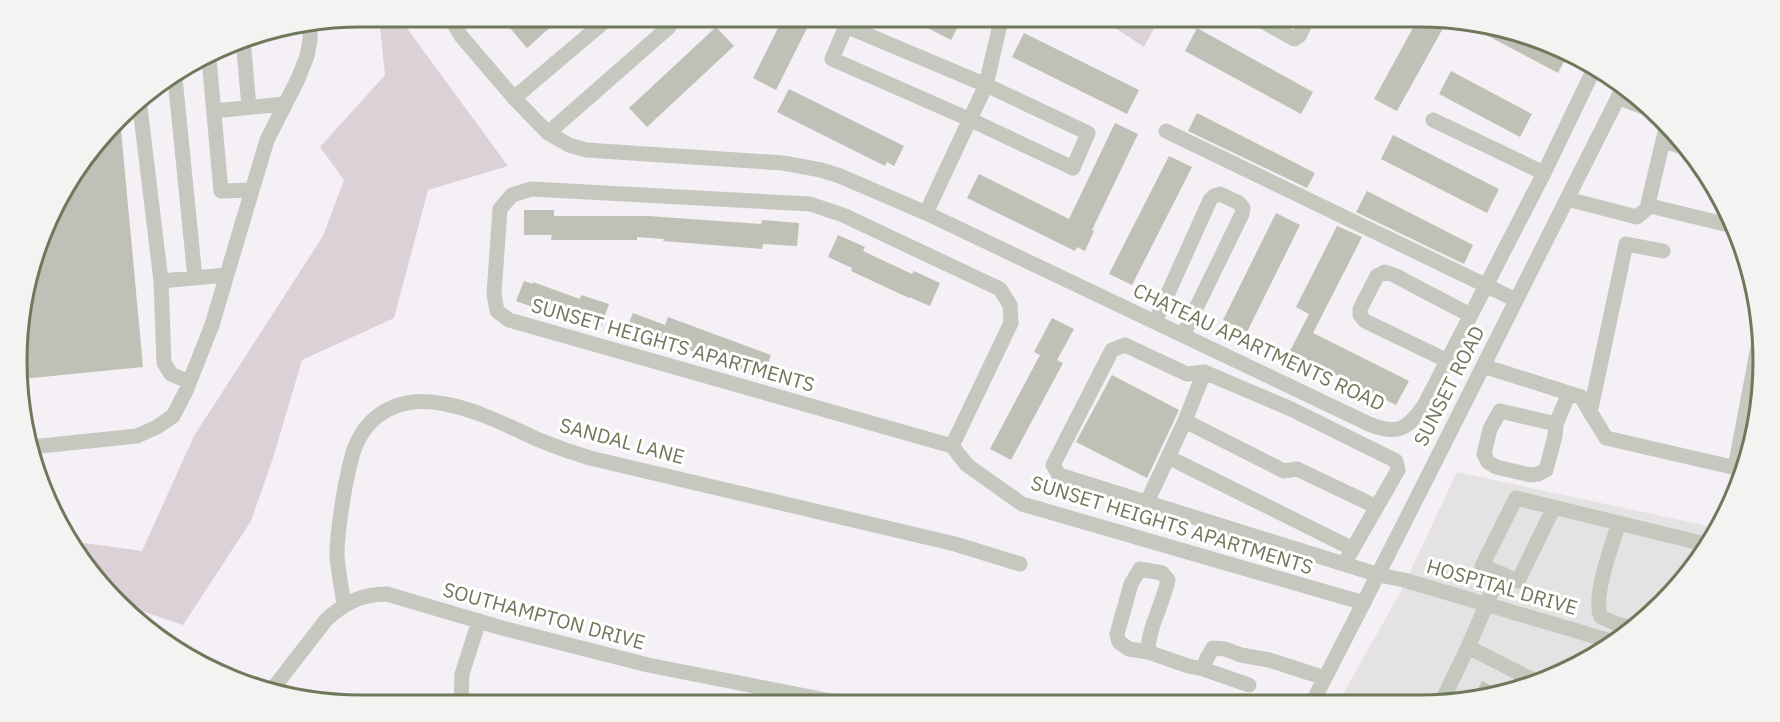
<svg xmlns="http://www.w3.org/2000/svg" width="1780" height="722" viewBox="0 0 1780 722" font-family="'IBM Plex Sans',sans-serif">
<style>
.built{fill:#e4e2e2}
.green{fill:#dcd1d7}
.building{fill:#bfc0b6}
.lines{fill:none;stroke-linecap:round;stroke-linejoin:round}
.minor{stroke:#c5c8bf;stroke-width:15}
.labels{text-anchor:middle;stroke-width:6;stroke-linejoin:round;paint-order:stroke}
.street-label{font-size:20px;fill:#6f785a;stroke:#fff}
.rim{fill:none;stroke:#6f785a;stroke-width:3}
</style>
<rect width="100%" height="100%" fill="#f4f0f5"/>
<path class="built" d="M1457 472 1717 528 1706 552 1646 620 1571 670 1464 703H1338L1401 591Z"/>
<path class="green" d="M379 17H403V23L508 166 428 190 394 318 302 360 273 458 251 521 183 625 124 605 74 552 70 541 142 551 194 436 323 236 344 180 320 147 385 75Z
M1099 17H1160L1144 47Z"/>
<path class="building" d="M524 16H563L527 48 510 28Z
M784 16H813L776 90 753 78Z
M904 16H963L951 40Z
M1419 17 1447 21 1397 111 1374 99Z
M1471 25 1529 35 1567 56 1558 73 1471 27Z
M716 27 734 46 647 127 629 108Z
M1197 28 1313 92 1301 114 1185 51Z
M1024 33 1139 90 1127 114 1012 57Z
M1451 71 1532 114 1520 137 1439 94Z
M789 89 904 146 894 166 887 162 885 166 777 112Z
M1197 113 1315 173 1307 188 1188 131Z
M1115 123 1138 134 1092 230 1094 231 1085 251 1077 247 1075 251 967 198 979 174 1069 219Z
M121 130 143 367 22 379 20 316 62 189 110 131Z
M1393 135 1499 189 1487 213 1381 159Z
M1169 156 1192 167 1132 285 1109 274Z
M1367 191 1473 245 1464 264 1356 212Z
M524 210H554V216H648L761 224 762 220 799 223 797 246 763 244 762 249 663 241 664 239 637 237V240H551L552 235H524Z
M1276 213 1300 225 1247 332 1223 320Z
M1337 226 1362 237 1313 333 1409 381 1396 405 1290 351 1309 314 1296 307Z
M838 235 865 247 863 251 912 274 914 271 940 283 930 306 909 297V298L851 271 852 268 828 257Z
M524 281 533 284V282L580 299 581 295 609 304 601 327 576 318 574 322 516 301Z
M633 313 665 325 668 317 771 355 763 377 662 340 659 348 624 335Z
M1052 318 1074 329 1057 360 1063 363 1011 460 990 449 1040 355 1034 352Z
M1112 375 1179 410 1147 478 1076 442Z
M1482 681 1501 691 1473 700Z"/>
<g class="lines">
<path class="minor" d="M449 16 461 36 514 98 548 133 569 145 586 150 783 163 821 170 840 176 926 213 1369 424C1398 436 1408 429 1425 404L1544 173 1593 71
M1259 16 1262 21 1294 39 1299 36 1309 16
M846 26 986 85 1088 133 1073 168 971 120 832 59Z
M243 39 249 107
M209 59 221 191 252 190
M175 78 195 278
M1618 97 1653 111
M514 98 611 16
M139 99 161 281 164 363 171 374 189 382
M214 111 284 104
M1433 120 1544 173
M1166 131 1516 300
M548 133 669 27 661 16
M1663 141 1680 146
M1567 199 1637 217 1650 206 1733 226
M1647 208 1666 128
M926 213 986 85 1002 16
M161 281 227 275
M1155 322 1210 200 1214 196 1220 194 1239 203 1243 208 1242 214 1183 335
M1448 361 1365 321 1360 315V309L1377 276 1385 272 1394 275 1470 315
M1483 366 1581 397 1606 438 1745 470
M1590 413 1626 244 1663 251
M1185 421 1284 471 1297 469 1377 507
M1556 424 1555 436 1546 470 1538 474 1531 475 1496 467 1488 462 1484 454 1490 429 1500 411 1556 424 1569 393
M952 446 1011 323 1010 305 1000 289 843 215 810 204 531 189 512 195 500 209 494 294 497 311 509 320 952 446 967 465 1022 504 1364 603
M31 447 137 436 157 427 173 416 186 391 212 325 267 140 298 79 307 56 310 40V25
M1168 457 1353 549
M1735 468 1761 331
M1147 502 1185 421 1204 372
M1619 523C1612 545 1592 597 1601 617L1617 624 1634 628
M1344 564 1398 470 1396 461 1291 409 1204 372 1187 374 1125 345 1112 350 1053 465 1059 475 1379 575 1404 580 1614 642
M1500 573 1518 581 1554 507
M344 605C342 589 338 572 337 555 337 533 341 510 345 487 348 474 350 460 355 447 371 408 406 396 445 404 478 410 508 426 539 440 556 447 573 453 590 458L955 544 1020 564
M1468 647 1535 681
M1148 652C1148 628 1163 604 1168 580L1162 573 1140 569 1131 584 1117 634 1119 642 1129 649 1148 652 1188 666 1203 669 1207 658 1213 648 1225 649 1241 655 1269 660 1325 678
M1203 669 1249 685
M271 691 326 620C344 603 362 594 387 594L502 628 648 665 846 704
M1312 703C1418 499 1519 293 1623 88
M1441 703 1468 647 1500 573 1482 566 1516 498 1709 545
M461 705 462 674 479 621"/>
</g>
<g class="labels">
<g class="street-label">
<text transform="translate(673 345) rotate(16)" y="7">SUNSET HEIGHTS APARTMENTS</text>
<text transform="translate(1259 347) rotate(25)" y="7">CHATEAU APARTMENTS ROAD</text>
<text transform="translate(1449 386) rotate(-63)" y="7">SUNSET ROAD</text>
<text transform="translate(622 441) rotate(15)" y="7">SANDAL LANE</text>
<text transform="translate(1172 525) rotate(17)" y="7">SUNSET HEIGHTS APARTMENTS</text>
<text transform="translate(1502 587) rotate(16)" y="7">HOSPITAL DRIVE</text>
<text transform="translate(544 616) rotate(15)" y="7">SOUTHAMPTON DRIVE</text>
</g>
</g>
<path d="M0 0H1780V722H0ZM361 27H1419A334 334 0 0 1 1753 361V361A334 334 0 0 1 1419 695H361A334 334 0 0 1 27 361V361A334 334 0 0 1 361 27Z" fill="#f3f4f2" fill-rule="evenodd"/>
<path class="rim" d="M361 27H1419A334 334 0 0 1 1753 361V361A334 334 0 0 1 1419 695H361A334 334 0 0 1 27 361V361A334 334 0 0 1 361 27Z"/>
</svg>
